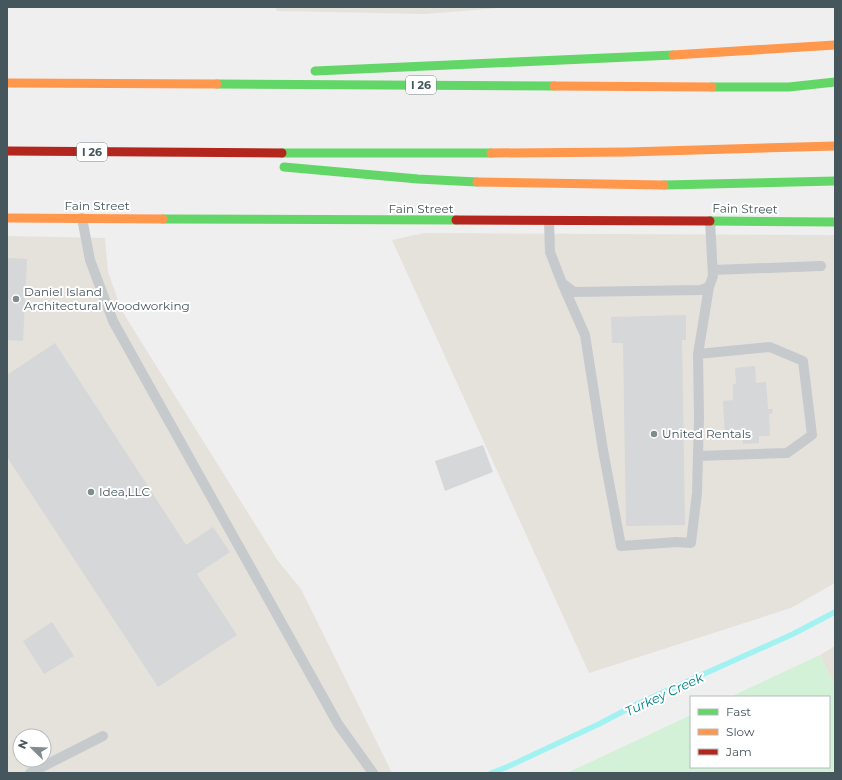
<svg xmlns="http://www.w3.org/2000/svg" width="842" height="780" viewBox="0 0 842 780" font-family="Montserrat,sans-serif">
<style>
.commercial{fill:#e5e2dc;fill-rule:evenodd}
.green{fill:#d2f1d7}
.lines{fill:none;stroke-linecap:round;stroke-linejoin:round}
.stream{stroke:#a3f2f2;stroke-width:5.5}
.building{fill:#d6d7d8}
.lane{stroke:#c6cacc;stroke-width:10}
.fast{stroke:#63d668;stroke-width:9}
.slow{stroke:#ff974d;stroke-width:9}
.jam{stroke:#b3261e;stroke-width:9}
.poi-dot{fill:#818c90;stroke:#fff;stroke-width:1.5}
.labels{text-anchor:middle;stroke-width:4;stroke-linejoin:round;paint-order:stroke}
.shield{fill:#fff;stroke:#7d898e;stroke-width:1}
.shield-label{font-size:11px;font-weight:bold;fill:#45575d}
.street-label{font-size:12px;fill:#45575d;stroke:#fff}
.poi-label{font-size:12px;fill:#45575d;stroke:#fff;text-anchor:start}
.water-label{font-size:13px;font-style:italic;fill:#058384;stroke:#fff}
</style>
<rect width="100%" height="100%" fill="#f0efef"/>
<path class="commercial" d="M275 7H513L425 14 277 11Z
M424 233 835 235V583L791 608 589 673 392 240Z
M7 236 105 238 108 272 122 311 278 561 301 589 392 773H7ZM20 736H44V760H20Z
M835 646V687L820 655Z"/>
<path class="green" d="M820 655 835 687V773H567L691 715V767H829V697H730Z"/>
<g class="lines">
<path class="stream" d="M491 773 507 767 599 724 639 703 793 634 835 612"/>
</g>
<path class="building" d="M7 258 27 259 23 341 7 340Z
M686 315V340H682L685 525 626 526 623 343H612L611 317Z
M55 343 186 545 213 527 230 552 197 574 237 635 158 687 7 457V375Z
M755 366 756 383 766 382 768 409H773L772 414H769L770 436H759V443L743 444 742 436 735 437V435H725L723 401 733 400V384H736L735 368Z
M483 445 493 472 445 491 435 461Z
M52 622 74 656 44 674 23 641Z"/>
<g class="lines">
<path class="lane" d="M82 218 90 260 113 321 338 724 373 773
M549 221 550 252 562 283 574 292 701 290 709 287 713 276 710 221
M713 270 821 266
M562 283 585 335 603 450 621 546 677 542 691 543 697 493 699 417 698 354 709 287
M698 354 770 347 803 361 812 435 787 453 698 456
M30 773 103 736"/>
<path class="fast" d="M315 71 673 55
M217 84 554 86
M712 87H789L835 82
M282 153H491
M284 167 418 179 477 182
M664 185 835 181
M163 219 456 220
M710 221 835 222"/>
<path class="slow" d="M673 55 835 45
M7 83 217 84
M554 86 712 87
M491 153 628 152 835 146
M477 182 664 185
M7 218 163 219"/>
<path class="jam" d="M7 151 282 153
M456 220 710 221"/>
</g>
<g class="poi-dot">
<circle cx="16" cy="299" r="4"/>
<circle cx="654" cy="434" r="4"/>
<circle cx="91" cy="492" r="4"/>
</g>
<g class="labels">
<g class="shield">
<rect x="406" y="76" width="30" height="18" rx="3"/>
<rect x="77" y="143" width="30" height="18" rx="3"/>
</g>
<g class="shield-label">
<text x="421" y="89">I 26</text>
<text x="92" y="156">I 26</text>
</g>
<g class="street-label">
<text x="97" y="210">Fain Street</text>
<text x="421" y="213">Fain Street</text>
<text transform="translate(745 209) rotate(1)" y="4">Fain Street</text>
</g>
<g class="poi-label">
<text x="24" y="296">Daniel Island<tspan x="24" dy="14">Architectural Woodworking</tspan></text>
<text x="662" y="438">United Rentals</text>
<text x="99" y="496">Idea,LLC</text>
</g>
<g class="water-label">
<text transform="translate(664 694) rotate(-25)" y="5">Turkey Creek</text>
</g>
</g>
<rect width="842" height="780" fill="none" stroke="#45575d" stroke-width="16"/>
<rect x="690" y="696" width="140" height="72" fill="#ffffff" stroke="#b5bcbe"/>
<rect x="698" y="709" width="20" height="6" fill="#63d668" stroke="#b5bcbe"/>
<text x="726" y="716" font-size="12" fill="#45575d">Fast</text>
<rect x="698" y="729" width="20" height="6" fill="#ff974d" stroke="#b5bcbe"/>
<text x="726" y="736" font-size="12" fill="#45575d">Slow</text>
<rect x="698" y="749" width="20" height="6" fill="#b3261e" stroke="#b5bcbe"/>
<text x="726" y="756" font-size="12" fill="#45575d">Jam</text>
<g transform="translate(32 748) rotate(293)"><circle r="19" fill="#ffffff" stroke="#b5bcbe"/>
<path d="M0-3L7 15L0 10L-7 15Z" fill="#818c90"/>
<text y="-6" font-size="11" font-weight="bold" text-anchor="middle" fill="#45575d">N</text>
</g>
</svg>
